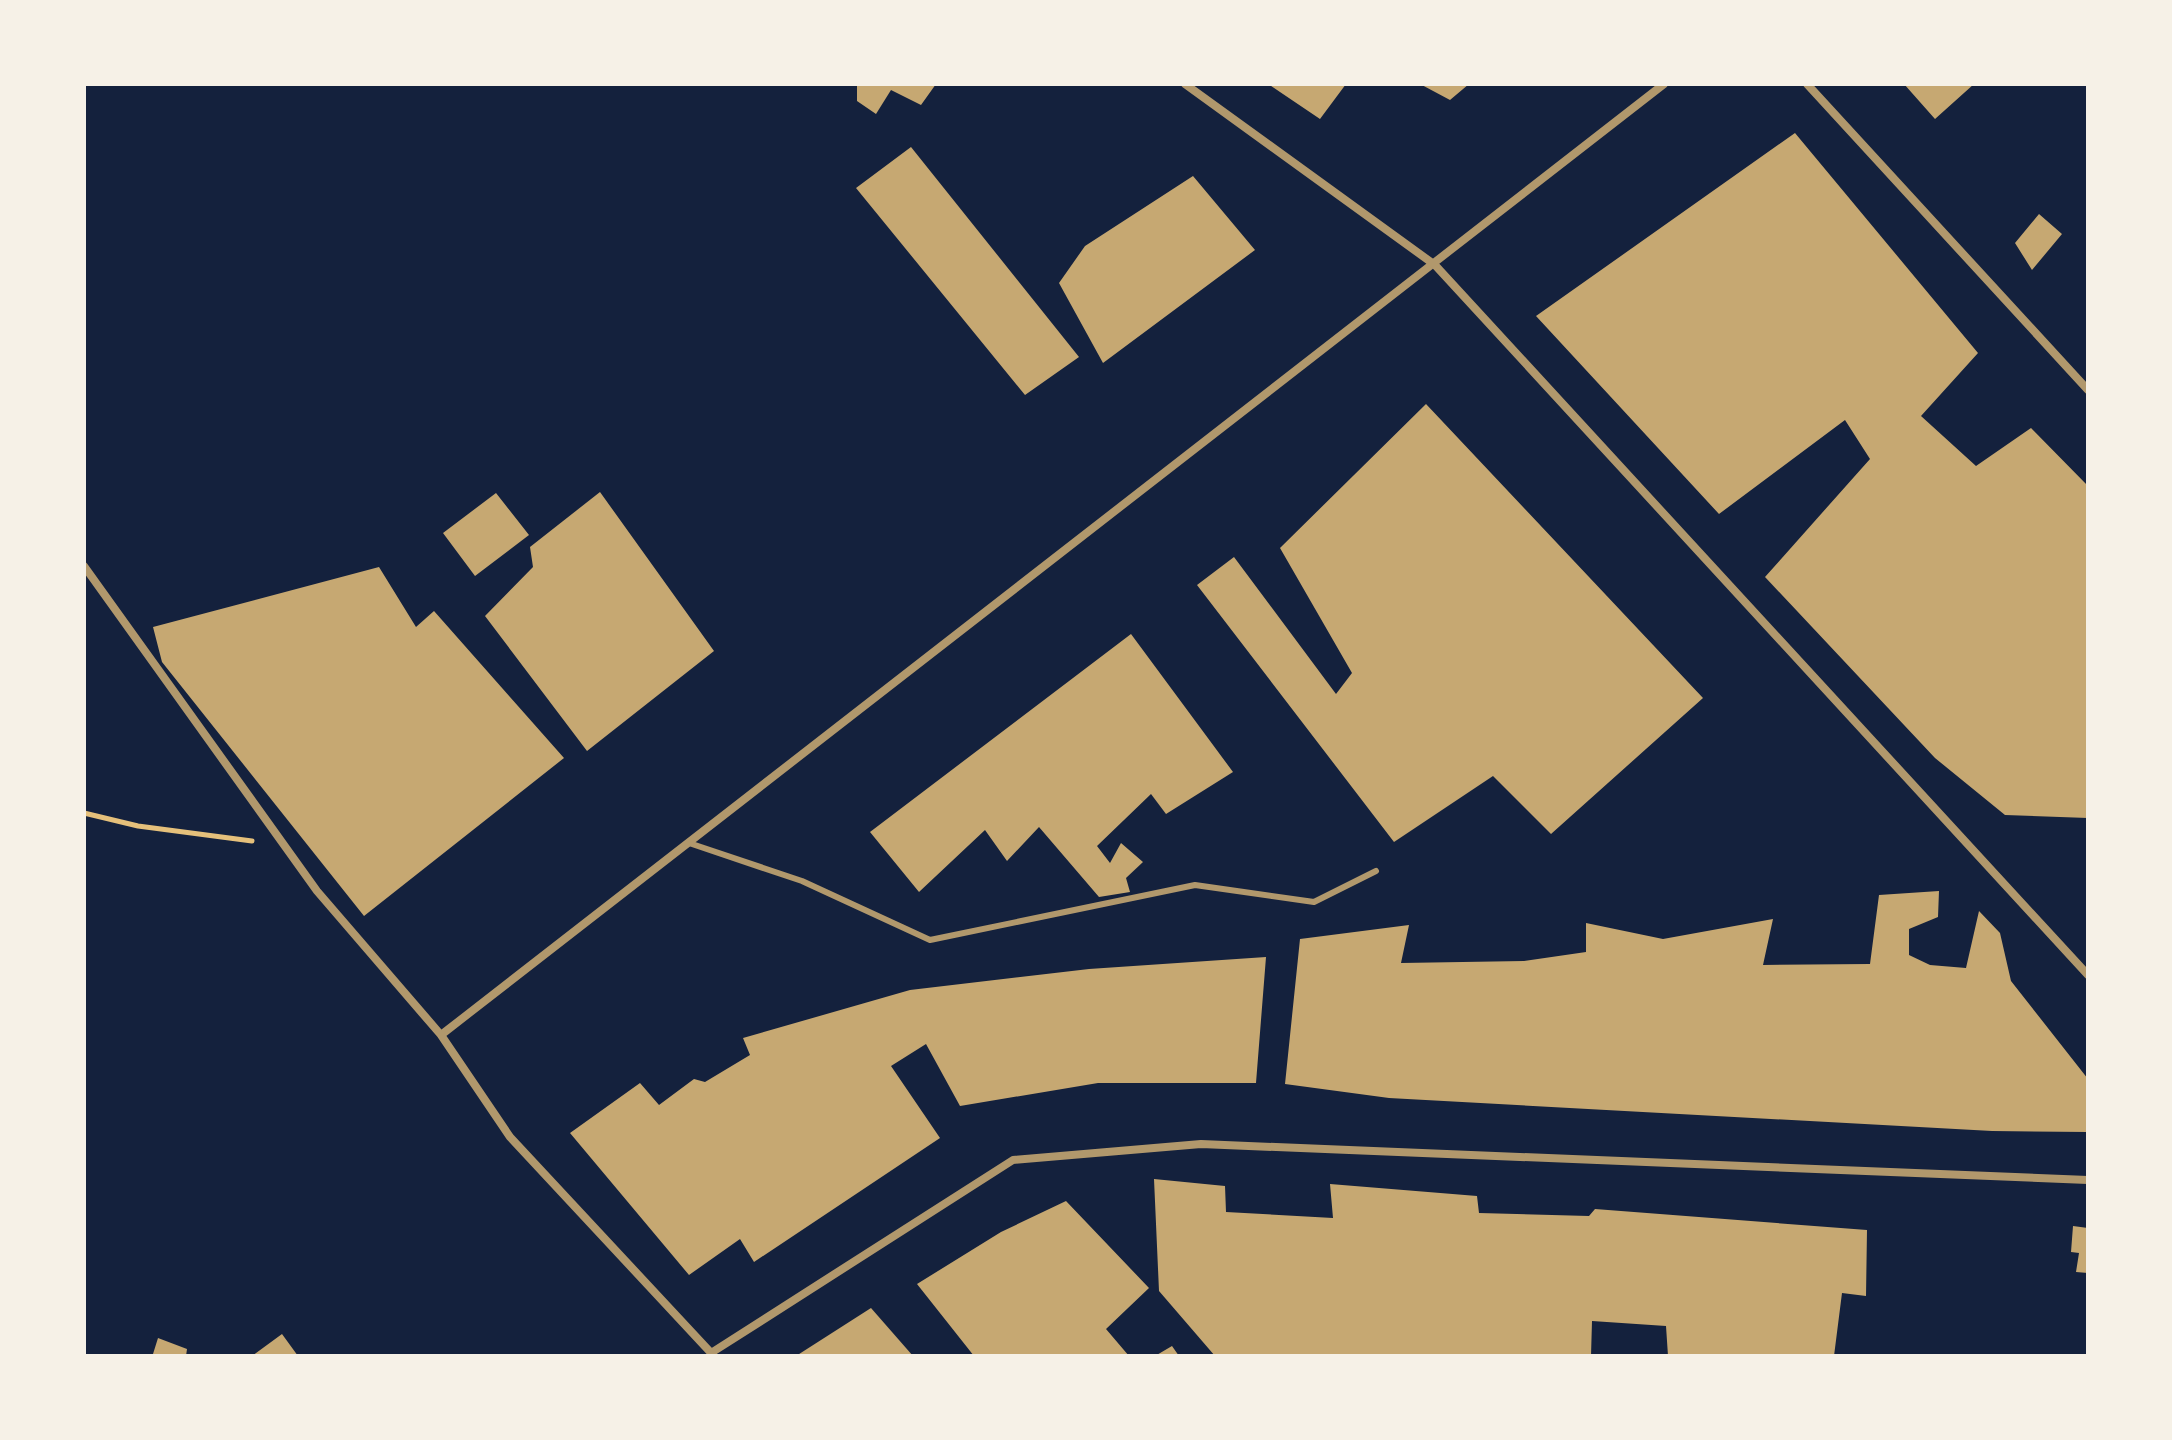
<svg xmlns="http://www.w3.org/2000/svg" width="2172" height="1440" viewBox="0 0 2172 1440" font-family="'Roboto Serif',serif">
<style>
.building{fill:#c6a872}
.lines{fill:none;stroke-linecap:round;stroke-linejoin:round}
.path{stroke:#e5c07b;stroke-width:5}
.service{stroke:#b1986c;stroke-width:6}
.minor{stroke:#b1986c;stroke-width:8}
</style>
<rect width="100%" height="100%" fill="#14213d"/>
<path class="building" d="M857 84H936L921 105 891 90 876 114 857 101Z
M1268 84H1346L1320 119Z
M1420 84H1469L1450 100Z
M1904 84H1974L1935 119Z
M1795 133 1978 353 1921 416 1976 466 2031 428 2088 486V818L2005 815 1935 758 1765 577 1870 459 1845 420 1719 514 1536 316Z
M911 147 1079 357 1025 395 856 188Z
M1193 176 1255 250 1103 363 1059 283 1085 246Z
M2039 214 2062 234 2032 270 2015 243Z
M1426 404 1703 698 1551 834 1493 776 1394 842 1197 585 1234 557 1336 694 1352 673 1280 548Z
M600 492 714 651 587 751 485 616 533 567 530 547Z
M496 493 529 535 475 576 443 533Z
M379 567 416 627 434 611 564 758 364 916 162 662 153 627Z
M1131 634 1233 772 1166 814 1151 794 1097 846 1110 863 1121 843 1143 862 1126 878 1130 892 1099 897 1039 827 1007 861 985 830 919 892 870 832Z
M1939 891 1938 917 1909 929V955L1930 965 1966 968 1979 911 2000 933 2011 981 2088 1079V1132L1992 1131 1389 1098 1285 1084 1300 939 1409 925 1401 963 1524 961 1586 952V923L1663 939 1773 919 1763 965 1870 964 1879 895Z
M1266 957 1256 1083H1098L960 1106 926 1044 891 1066 940 1138 754 1262 740 1239 689 1275 570 1133 640 1083 659 1105 694 1079 705 1082 750 1055 743 1038 910 990 1089 969Z
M1154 1179 1225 1186 1226 1212 1333 1218 1330 1184 1477 1196 1479 1213 1589 1216 1595 1209 1867 1230 1866 1296 1842 1293 1834 1356H1668L1666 1326 1592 1321 1591 1356H1215L1159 1291Z
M1066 1201 1149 1288 1106 1329 1129 1356H974L917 1284 1001 1232Z
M2073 1226 2088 1228V1273L2076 1272 2079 1253 2071 1252Z
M871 1308 913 1356H796Z
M282 1334 298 1356H252Z
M158 1338 187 1349 186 1356 153 1354Z
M1172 1346 1179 1356H1155Z"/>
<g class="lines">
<path class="path" d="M84 813 138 826 252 841"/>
<path class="service" d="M689 843 802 881 930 940 1195 885 1314 902 1376 871"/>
<path class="minor" d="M1185 84 1435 265 2088 975
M1807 84 2088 390
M84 566 317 891 441 1035 510 1137 713 1355
M441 1035 1664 84
M711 1353 1013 1160 1201 1144 2088 1180"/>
</g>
<rect width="2172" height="1440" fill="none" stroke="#f6f1e7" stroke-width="172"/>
</svg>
